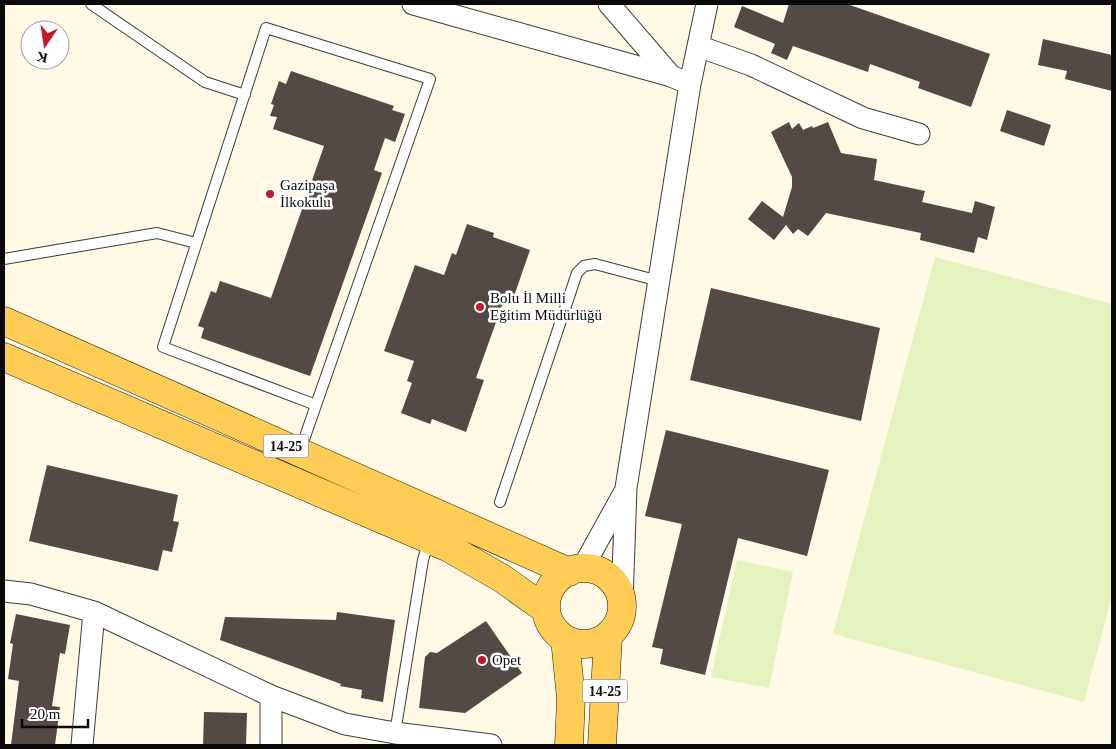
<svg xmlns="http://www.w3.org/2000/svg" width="1116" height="749" viewBox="0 0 1116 749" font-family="Georgia,serif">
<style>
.pitch{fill:#e4f2bf}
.building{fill:#534a45}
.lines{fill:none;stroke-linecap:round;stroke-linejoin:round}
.lane-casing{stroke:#3c3c3c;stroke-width:12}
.street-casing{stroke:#3c3c3c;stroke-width:23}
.primary-casing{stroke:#1a1a1a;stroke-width:29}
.lane{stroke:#fff;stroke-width:10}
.street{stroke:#fff;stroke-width:21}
.primary{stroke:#ffcc56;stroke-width:28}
.poi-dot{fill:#c3172a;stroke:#fff;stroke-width:2}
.labels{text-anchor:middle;stroke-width:5;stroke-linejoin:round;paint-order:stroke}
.shield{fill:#fff;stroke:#535353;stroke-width:1}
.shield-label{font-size:14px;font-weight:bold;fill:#090909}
.poi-label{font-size:15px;fill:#090909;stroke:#fff;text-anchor:start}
</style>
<rect width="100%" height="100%" fill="#fff9e6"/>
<path class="pitch" d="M935 257 1112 304V595L1084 702 833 634Z
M737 560 793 572 769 688 711 677Z"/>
<path class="building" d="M789 4H847L990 54 971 107 918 88 920 82 870 64 868 72 793 46 787 60 771 53 775 44 734 27 742 6 783 23Z
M1043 39 1112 55V91L1065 79 1067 71 1038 65Z
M291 71 394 106 392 110 405 114 395 142 385 138 374 170 382 173 310 376 201 338 204 328 198 326 211 291 216 293 220 281 271 298 324 146 273 129 277 117 270 116 274 105 271 104 279 81 286 84Z
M1007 110 1051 125 1044 146 1000 131Z
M789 122 792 129 799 123 803 130 812 126 813 128 828 122 841 153 877 159 874 180 925 191 922 202 972 213 975 201 995 207 987 240 978 237 974 253 920 240 921 233 826 213 808 236 798 229 793 234 786 225 774 240 748 219 762 201 783 217 792 187V177L771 132Z
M467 224 494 233 493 237 530 250 512 302 504 300 476 378 484 380 466 432 432 419 430 424 401 413 412 383 407 381 414 361 384 351 415 265 444 275 452 253 456 255Z
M711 288 880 328 861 421 690 380Z
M666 430 829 470 807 556 738 538 705 675 660 664 663 649 652 647 682 524 645 516Z
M47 465 178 495 173 521 179 522 172 552 163 550 158 571 29 541Z
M337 612 395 620 383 702 361 698 362 690 340 686 341 684 220 640 225 617 336 620Z
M16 614 70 625 65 654 60 653 52 706 60 707 55 745H11L19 681 8 679 13 644 10 643Z
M486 621 522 673 465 713 419 708 425 657 430 652 437 653Z
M204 712 247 713 246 745H203Z"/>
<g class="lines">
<defs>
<path id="lane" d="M91 4 205 82 245 95
M4 259 157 233 196 243
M300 451 316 405 430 79 266 28 163 347 316 405
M500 502 577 273 584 266 595 264 659 281
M395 733 423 560 429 540"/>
<path id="street" d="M413 4 671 76 690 84
M609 4 671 76
M698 46 751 65 863 118 919 134
M582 569 624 493
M4 591 31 594 94 612 271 696 345 724 395 733 491 745
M622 602 626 488 690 84 707 4
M82 745 94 612
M271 745V696"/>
<path id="primary" d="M4 321 569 572
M4 357 449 548 503 579 545 609
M546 606a38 38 0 1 1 76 0a38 38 0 1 1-76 0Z
M565 639 571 698 569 745
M602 745 608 637"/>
</defs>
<use href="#lane" class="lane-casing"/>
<use href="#street" class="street-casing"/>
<use href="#primary" class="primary-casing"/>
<use href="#lane" class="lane"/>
<use href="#street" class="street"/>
<use href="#primary" class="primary"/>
</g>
<g class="poi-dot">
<circle cx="270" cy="194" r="5"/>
<circle cx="480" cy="307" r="5"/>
<circle cx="482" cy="660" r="5"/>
</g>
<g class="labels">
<g class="shield">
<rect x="263.5" y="434.5" width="45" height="23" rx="4"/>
<rect x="582.5" y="679.5" width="45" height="23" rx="4"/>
</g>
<g class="shield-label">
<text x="286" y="451">14-25</text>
<text x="605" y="696">14-25</text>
</g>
<g class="poi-label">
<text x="280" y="190">Gazipaşa<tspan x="280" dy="17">İlkokulu</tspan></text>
<text x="490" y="303">Bolu İl Milli<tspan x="490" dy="17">Eğitim Müdürlüğü</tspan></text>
<text x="492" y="665">Opet</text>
</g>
</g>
<rect width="1116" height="749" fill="none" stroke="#090909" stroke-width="10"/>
<g transform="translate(45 45) rotate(193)"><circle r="24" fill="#ffffff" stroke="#9d9d9d"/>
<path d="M0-4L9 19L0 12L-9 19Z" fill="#c3172a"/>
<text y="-8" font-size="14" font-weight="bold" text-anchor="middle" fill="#090909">K</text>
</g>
<path d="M22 719v8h66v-8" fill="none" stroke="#090909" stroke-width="2.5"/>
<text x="30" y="719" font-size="15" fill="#090909" stroke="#ffffff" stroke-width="4" paint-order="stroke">20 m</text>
</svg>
